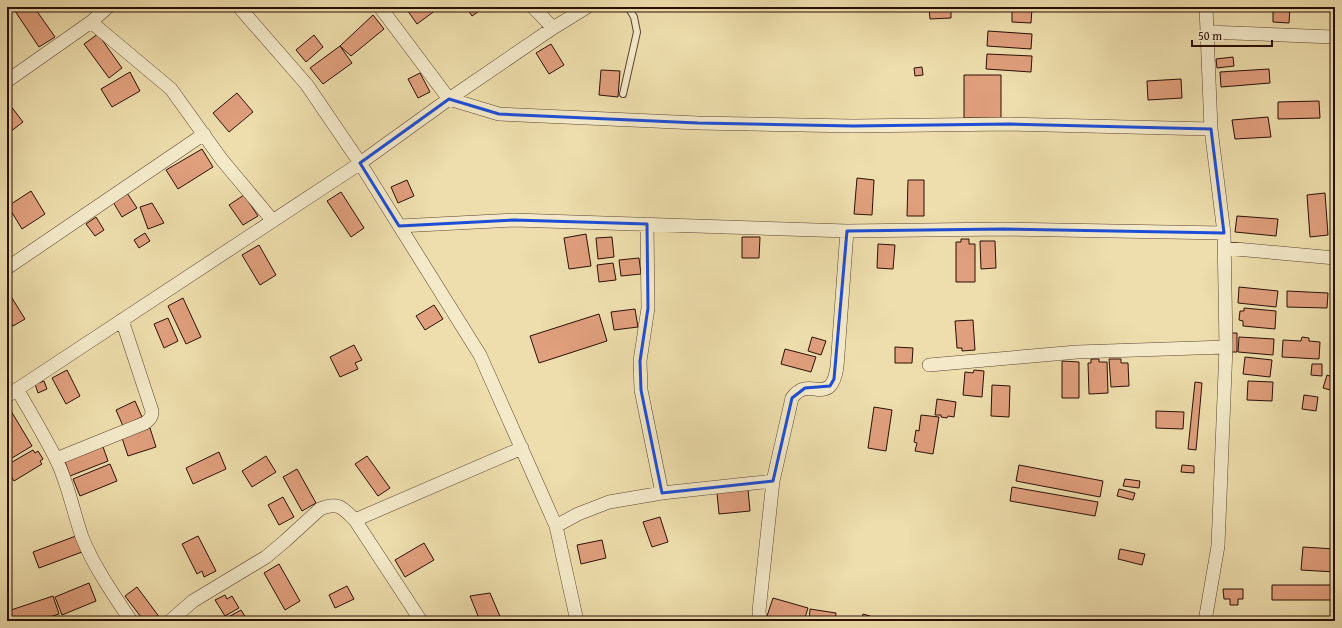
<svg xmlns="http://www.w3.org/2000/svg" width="1342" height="628" viewBox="0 0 1342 628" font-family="'Gentium Book Plus',serif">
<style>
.building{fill:#e09f7d;stroke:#2a0f04}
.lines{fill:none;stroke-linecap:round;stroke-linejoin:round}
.lane-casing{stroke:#5b432e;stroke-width:8}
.street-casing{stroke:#5b432e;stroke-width:14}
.lane{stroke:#f4eaca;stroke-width:6}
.street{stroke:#f4eaca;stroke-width:13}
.marked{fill:none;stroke:#1d4ed8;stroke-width:3;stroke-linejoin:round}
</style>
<rect width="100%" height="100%" fill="#eedead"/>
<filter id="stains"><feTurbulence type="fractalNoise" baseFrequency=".005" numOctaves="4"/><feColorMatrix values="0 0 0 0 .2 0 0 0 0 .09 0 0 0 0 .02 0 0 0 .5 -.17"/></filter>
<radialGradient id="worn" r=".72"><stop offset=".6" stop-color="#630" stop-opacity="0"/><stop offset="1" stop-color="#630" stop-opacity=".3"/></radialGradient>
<path class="building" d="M21 7H34L55 37 39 47 15 11Z
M405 7H440L417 24Z
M466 7H485L472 16Z
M929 7H951V18L930 19Z
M1012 7H1032L1031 23 1012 22Z
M1247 7H1265V11L1247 10Z
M1273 7H1290L1289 23 1273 22Z
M373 15 384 29 351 56 340 46Z
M988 31 1032 34 1031 49 987 46Z
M98 34 122 68 109 78 84 44Z
M314 35 323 47 306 62 296 50Z
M551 44 564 65 549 74 536 53Z
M340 46 352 63 323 84 310 68Z
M987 54 1032 56 1031 72 986 69Z
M1233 57 1234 66 1217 68 1216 59Z
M922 67 923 75 915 76 914 68Z
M1269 69 1270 83 1221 87 1220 72Z
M601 70 620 71 618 97 599 95Z
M130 72 140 91 112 107 101 89Z
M420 73 430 92 418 98 408 79Z
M964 75H1001V118H964Z
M1181 79 1182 98 1148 100 1147 81Z
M237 93 253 112 229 132 213 113Z
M7 101 23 122 10 132 7 129Z
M1319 101 1320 118 1278 119V102Z
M1268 117 1271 137 1235 139 1232 120Z
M202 149 213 167 178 189 166 170Z
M857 178 874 180 872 215 854 214Z
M407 180 414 196 398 203 391 187Z
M908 180H924V216H907Z
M31 191 45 214 22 229 8 206Z
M341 192 364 228 351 237 327 201Z
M127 193 137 208 122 217 113 202Z
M1325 193 1328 235 1310 237 1307 195Z
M244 195 258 216 243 225 229 205Z
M152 203 164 223 148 229 140 207Z
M1237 216 1278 219 1276 236 1235 232Z
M96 217 104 230 95 236 86 224Z
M145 233 150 241 139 248 134 240Z
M586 234 591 266 569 269 564 238Z
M612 237 614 257 598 259 596 238Z
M742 237H760L759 258H742Z
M961 239H969V244H975V282H956V242H961Z
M980 241H995L996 268 981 269Z
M878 244 895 245 893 269 877 268Z
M259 245 276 275 260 285 242 255Z
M639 258 641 274 621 276 619 260Z
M613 263 616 280 599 282 597 265Z
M1239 287 1278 291 1276 307 1238 303Z
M7 290 25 319 13 326 7 317Z
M1287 291 1328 293 1327 308 1287 307Z
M183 298 201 337 186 344 168 306Z
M434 305 443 319 425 330 416 316Z
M1244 308 1276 311 1275 329 1243 326V321L1239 320 1240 311H1244Z
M635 309 638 327 614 330 611 312Z
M599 314 607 341 539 363 530 336Z
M168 318 178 341 164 348 154 324Z
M973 320 975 350 962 351V348H957L955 321Z
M1229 333H1237V352H1228Z
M812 337 826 341 821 355 808 351Z
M1239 337 1274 339 1273 355 1238 352Z
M1302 337 1309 338V341L1320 342 1319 359 1282 357 1283 340 1301 341Z
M354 345 362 360 355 363 358 369 340 377 330 357Z
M895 347 913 348 912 363H895Z
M785 349 816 357 811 372 781 364Z
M1245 357 1272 360 1270 377 1243 374Z
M1091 359H1099V362H1107L1108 393 1089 394 1088 363H1091Z
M1109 359H1121V363H1128L1129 386 1111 387Z
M1062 361 1079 362V398H1062Z
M1312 364H1322V376L1311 375Z
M67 370 80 396 66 404 52 378Z
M974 370 984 371 982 397 963 395 965 372 973 373Z
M1327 375 1335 378 1334 391 1323 388Z
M44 381 47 389 38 393 35 384Z
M1248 381 1273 382 1272 401 1247 400Z
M1195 382 1202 383 1196 450 1188 449Z
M992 385 1010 386 1009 417 991 416Z
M1304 395 1318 397 1316 411 1302 409Z
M937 399 956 402 954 417 948 416 947 418 941 417V415H935Z
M135 401 142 417 123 426 116 410Z
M8 406 32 446 7 461V442L10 440 7 435V407Z
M874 407 892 410 886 451 868 448Z
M1156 411 1184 412 1183 429 1156 428Z
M921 415 939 417 933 454 915 451 917 443 914 442 916 430 919 431Z
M150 428 156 447 128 456 122 438Z
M102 444 108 461 70 476 64 459Z
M33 450 35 453 38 451 43 459 40 461 42 464 14 481 7 470V465Z
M219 452 226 469 193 484 186 468Z
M266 456 276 472 252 487 242 471Z
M367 456 390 488 378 496 355 464Z
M110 464 117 481 80 496 73 479Z
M1019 465 1103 481 1100 497 1016 481Z
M1182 465 1194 466V473L1181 472Z
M297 469 316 503 302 511 283 477Z
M1125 479 1140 481 1139 488 1123 486Z
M1012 487 1098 502 1095 516 1010 501Z
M748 489 750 511 719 514 717 493Z
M1119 489 1135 493 1133 500 1117 496Z
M283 497 294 517 279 525 268 505Z
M660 517 668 542 652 547 643 522Z
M76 536 82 552 39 568 33 552Z
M198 536 216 571 204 577 202 571 197 574 182 544Z
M602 540 606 558 581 564 577 545Z
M424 543 434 560 405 577 395 560Z
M1303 547 1335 549V572L1301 570Z
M1120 549 1145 554 1142 565 1118 559Z
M279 564 300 601 285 610 264 573Z
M89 583 96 601 62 615 55 597Z
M1272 585H1335V600H1272Z
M347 586 354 599 335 608 329 595Z
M137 587 160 618 155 621H144L125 596Z
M1223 589H1243V599H1238V605H1230V599H1224Z
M490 593 502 621H480L470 596Z
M225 595 227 599 232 596 239 608 225 616 215 600Z
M53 596 59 614 37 621H12L8 611Z
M773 598 808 608 804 621H783L767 616Z
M810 609 836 613 835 621H809Z
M241 610 248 621H227L225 619Z
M863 614 880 619V621H861Z"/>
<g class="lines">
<defs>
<path id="lane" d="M623 94 637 32 634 17 628 7"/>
<path id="street" d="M239 7 307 85 360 163 480 355 556 526 577 621
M380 7 449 99 499 114 698 123 853 126 1010 124 1211 129
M533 7 553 28
M91 22 171 89 222 160 273 221
M1207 32 1333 37
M7 81 91 22 108 7
M647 224 648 308 640 361 641 390 662 493
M399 226 514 220 847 231 1003 229 1224 233
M1224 248 1335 258
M7 268 204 134
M929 365 1077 352 1226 347
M17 389C30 412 44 435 56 459 68 483 73 511 82 537 94 567 113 594 131 621
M7 396 356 166 449 99 553 28 587 7
M56 459 145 423C150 419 152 417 152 411L122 320
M355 520 522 448
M556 526 578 514 609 502 662 493 773 481
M170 621 193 601 266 557 285 541 320 509C338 501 343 508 355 520L421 621
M760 621 759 611 773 481 792 398C806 379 819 396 830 386 835 381 836 373 837 367L847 231
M1205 621 1218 546 1226 347 1224 233 1211 129 1206 7"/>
</defs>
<use href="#lane" class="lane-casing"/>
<use href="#street" class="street-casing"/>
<use href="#lane" class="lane"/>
<use href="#street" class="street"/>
</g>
<path class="marked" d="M449 99 499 114 698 123 853 126 1010 124 1211 129 1224 233 1003 229 847 231 834 379 830 386 805 388 792 398 773 481 662 493 641 390 640 361 648 308 647 224 514 220 399 226 360 163Z"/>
<rect width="1342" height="628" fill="none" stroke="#eedead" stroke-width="24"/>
<rect x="8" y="8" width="1326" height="612" fill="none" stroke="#2a0f04" stroke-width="2"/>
<rect x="12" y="12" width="1318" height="604" fill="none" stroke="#2a0f04"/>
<path d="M1192 40v6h80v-6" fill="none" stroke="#2a0f04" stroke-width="2"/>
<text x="1198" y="40" font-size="12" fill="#2a0f04" stroke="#f4eaca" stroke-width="3" paint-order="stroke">50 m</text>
<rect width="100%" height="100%" filter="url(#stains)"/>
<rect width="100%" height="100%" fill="url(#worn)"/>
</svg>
